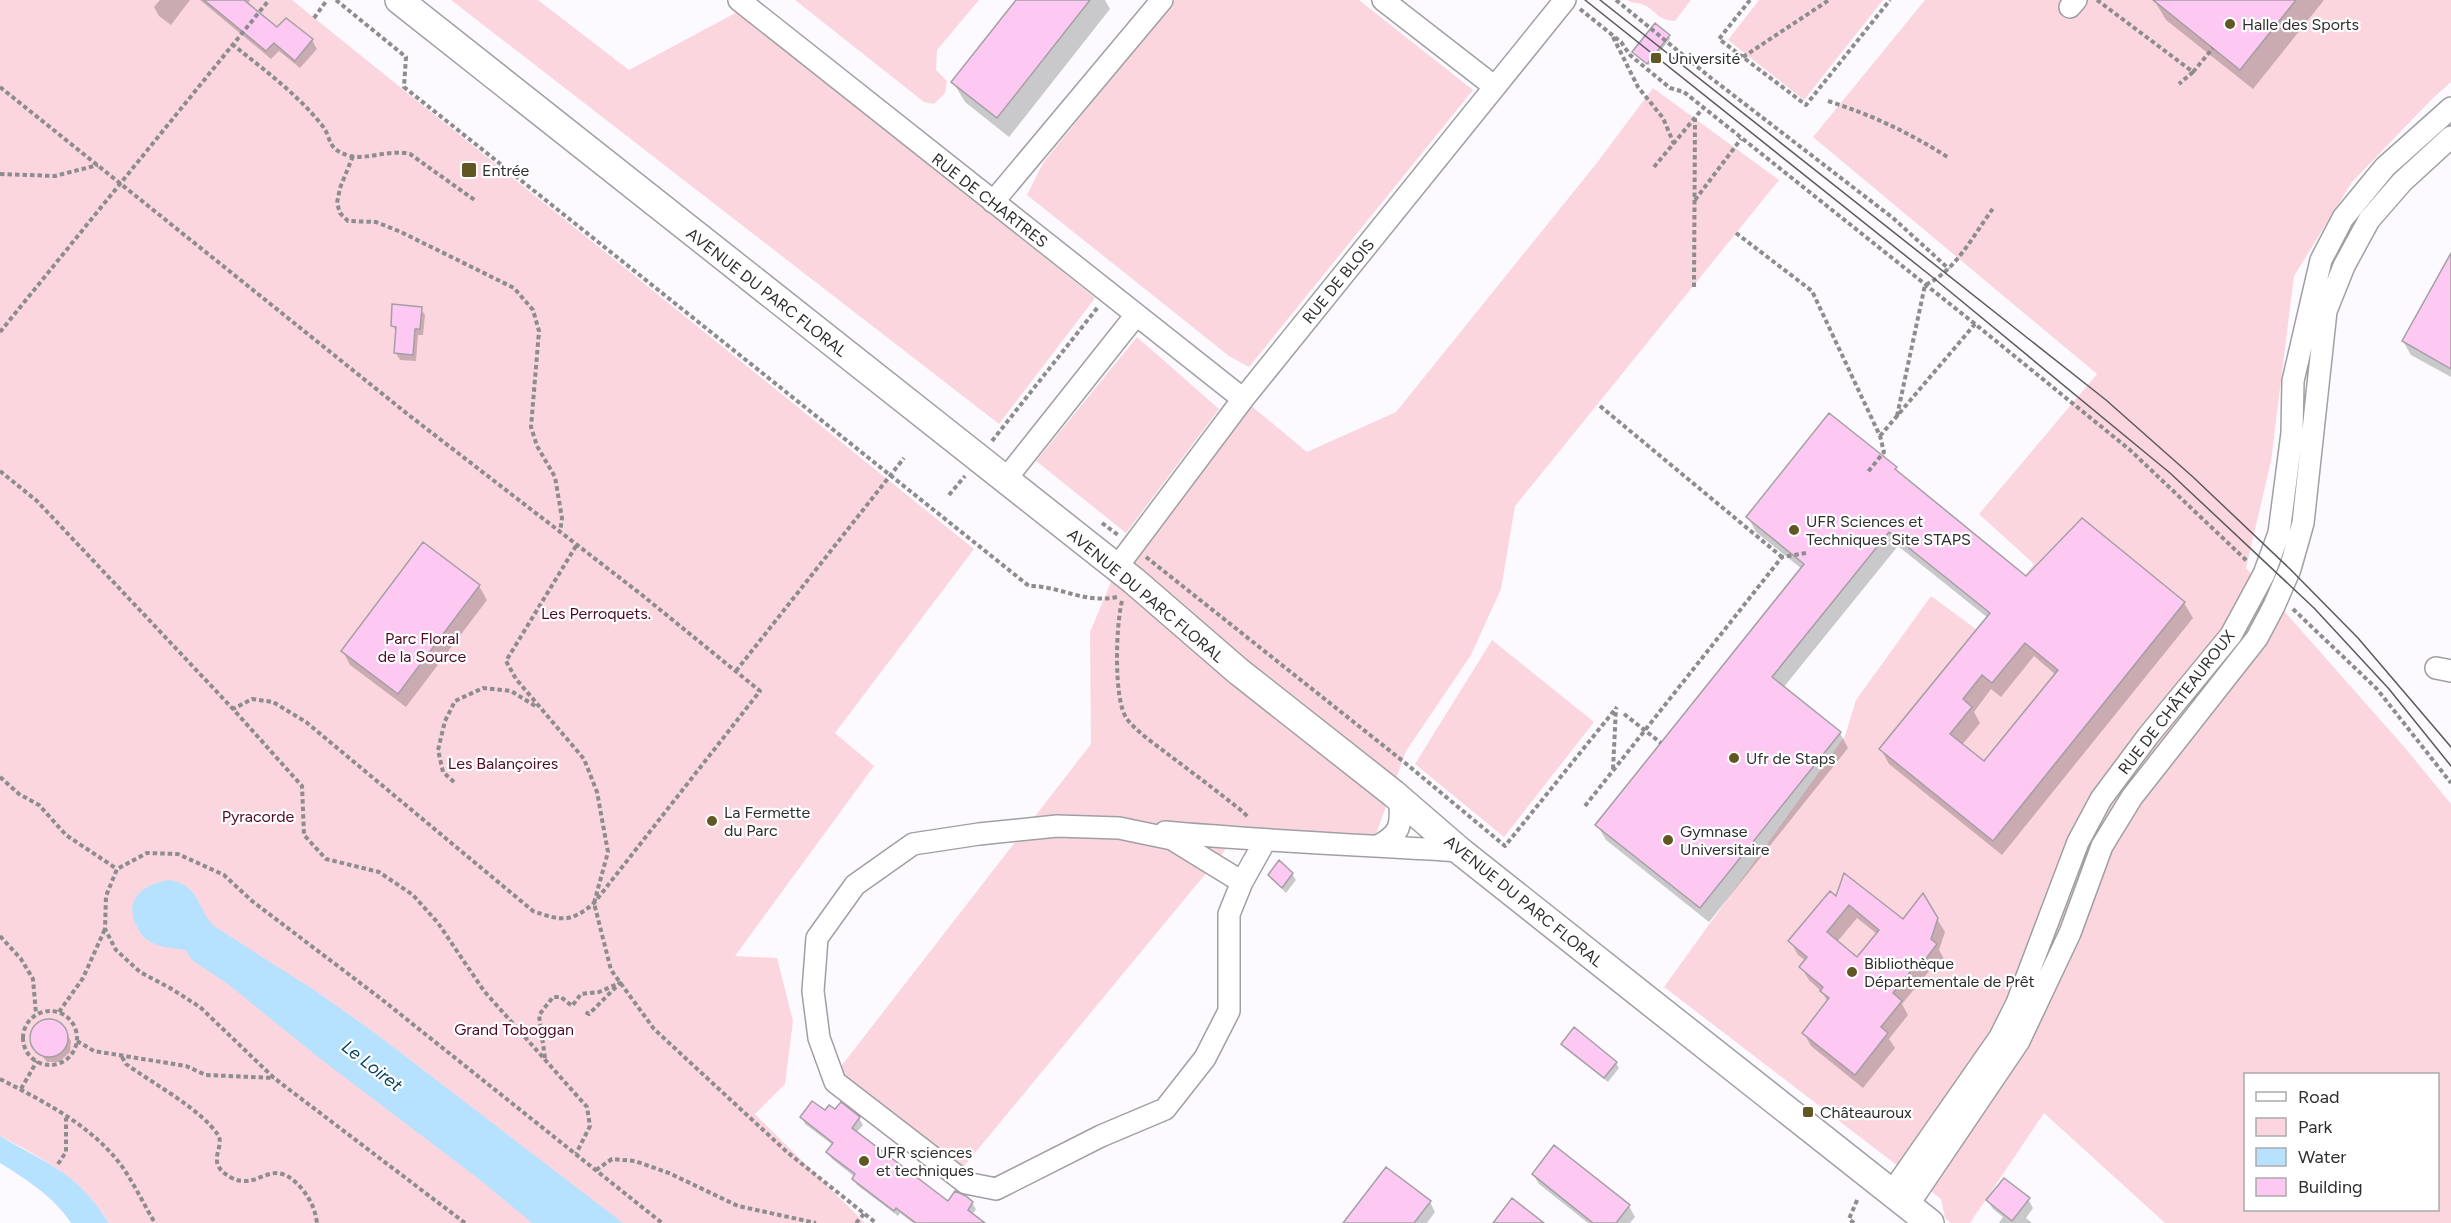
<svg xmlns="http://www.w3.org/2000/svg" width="2451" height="1223" viewBox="0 0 2451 1223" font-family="Figtree,sans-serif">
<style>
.green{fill:#fcd6de;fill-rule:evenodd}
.water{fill:#b7e2ff}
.shadow{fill:#0003;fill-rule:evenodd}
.building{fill:#fdc9f3;stroke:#a49fa3;stroke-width:1.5;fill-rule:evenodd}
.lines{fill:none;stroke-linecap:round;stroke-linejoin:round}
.minor-casing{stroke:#a09fa4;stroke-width:24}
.major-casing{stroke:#a09fa4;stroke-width:30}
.path{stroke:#8d8c8f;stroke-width:4;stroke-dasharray:4.5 3;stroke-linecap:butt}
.minor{stroke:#fff;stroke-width:21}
.major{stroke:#fff;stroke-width:27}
.tram{stroke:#5a5a5c;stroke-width:1.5}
.path-bridge{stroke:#8d8c8f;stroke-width:4;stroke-dasharray:4.5 3;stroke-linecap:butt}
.poi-dot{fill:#605723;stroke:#fff;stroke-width:2}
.labels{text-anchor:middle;stroke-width:4.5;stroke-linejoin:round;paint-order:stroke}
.poi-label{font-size:16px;fill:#2e2e30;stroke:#fff;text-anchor:start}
.street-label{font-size:16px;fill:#2e2e30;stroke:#fff}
.park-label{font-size:16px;fill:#520925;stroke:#fff}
.water-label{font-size:18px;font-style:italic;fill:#054463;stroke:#fff}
</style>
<rect width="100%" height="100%" fill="#fcfafe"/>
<path class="green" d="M0 0H292L974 549 835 733 874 766 735 956 777 958 793 1021 785 1084 755 1114 865 1223H109C81 1178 46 1160 0 1136Z
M451 0H538L629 70 739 11 1095 298 999 424Z
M795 0H979L937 50 936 70 947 81 945 93 934 104 924 102Z
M1175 0H1359L1473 90 1249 367 1229 356 1027 195 1043 163Z
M1627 0H1691L1675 21C1657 21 1655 8 1641 4 1635 2 1633 4 1627 0Z
M1759 0H1883L1804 100 1728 40Z
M1925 0H2451V82L2432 99 2352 182 2294 276 2271 461 2246 568 2406 749 2451 804V1223H2165L2044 1113 1970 1223H1951L1945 1218 1941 1199 1664 987 1845 736 1856 700 1931 596 1980 632 2034 564 1979 514 2097 374 1813 137ZM2246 1074H2438V1210H2246Z
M1653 88 1779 180 1515 506 1501 589 1471 655 1406 751 1371 848 1231 843 955 1177 832 1078 1091 744 1090 632 1117 568 1243 399 1307 452 1396 412 1596 164Z
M1137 337 1219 409 1126 533 1036 461Z
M1492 640 1594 722 1504 837 1415 764Z"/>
<path class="water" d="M170 880C200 885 197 909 214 926L317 992 371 1030 623 1223H532L480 1180 318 1057 229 985 192 960 185 950C173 948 160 948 149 941 143 938 140 933 137 927 122 900 144 883 170 880Z
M0 1136C49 1165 77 1172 109 1223H71C54 1197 26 1179 0 1163Z"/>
<path class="shadow" d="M160 0H190L171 25 159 16 154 7Z
M200 0H250L247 5 277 29 287 20 312 40 317 49 300 68 279 51 271 59Z
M1017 0H1105L1110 9 1009 137 965 102 953 82Z
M2154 0H2324L2253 89 2166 20Z
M1669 36 1670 39 1649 65 1636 55Z
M2451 267V377L2411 355 2403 341Z
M421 309 425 315 423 335H418L416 361 400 360 396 353 397 333 393 326Z
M1895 468 1900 475 2026 578 2082 520 2184 603 2193 618 2002 855 1889 764 1881 749 1988 618 1898 546 1783 688 1840 733 1848 748 1709 922 1606 840 1597 825 1802 569 1756 532 1748 517ZM2034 656 2056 675 1984 763 1962 745 1980 723 1974 712 1991 689 2001 697Z
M424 544 479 586 487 600 406 707 350 665 343 651Z
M1292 874 1296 880 1286 893 1269 875Z
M1923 896 1945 932 1939 950 1944 959 1933 972 1930 970 1902 1004 1908 1015 1889 1039 1895 1048 1863 1088 1811 1046 1804 1033 1828 1002 1822 992 1809 980 1801 967 1806 961 1798 955 1790 941 1837 898 1903 921ZM1857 918 1877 934 1857 959 1837 942Z
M51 1020 62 1026 71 1041 70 1052 59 1062H47L35 1047 32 1034 34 1029 42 1022Z
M1563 1044 1616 1063 1619 1068 1608 1082 1566 1049Z
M836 1111 859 1118 863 1125 856 1133 948 1203H972L976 1209 972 1215 983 1223H913L900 1213 898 1216 857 1185 854 1179 855 1177 832 1159 828 1153 833 1145 805 1124 802 1117Z
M1533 1174 1629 1206 1635 1217 1630 1223H1588L1539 1184Z
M2028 1199 2033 1208 2026 1218 2032 1223H1999L2003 1217 1993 1209 1988 1201Z
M1430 1202 1435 1212 1427 1223H1345Z"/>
<path class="building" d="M204 0H244L277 27 286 18 313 39 295 61 274 43 266 51Z
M1016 0H1090L997 118 951 82Z
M2153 0H2296L2240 70Z
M1655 23 1670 35 1647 64 1632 52Z
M2451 253V369L2402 341Z
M392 304 422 307 420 329H415L413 355 394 353 396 327 391 326Z
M1829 413 1897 467 1895 469 2026 576 2082 518 2185 602 1993 841 1879 749 1990 613 1889 532 1772 677 1841 732 1700 908 1595 825 1804 564 1746 517ZM2025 643 2058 670 1984 761 1950 734 1972 707 1963 699 1982 675 1992 683Z
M423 542 480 585 398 694 341 651Z
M1279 860 1293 873 1282 888 1268 875Z
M1844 873 1903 919 1923 893 1938 918 1931 939 1937 944 1925 960 1922 957 1893 993 1902 1001 1881 1027 1888 1033 1855 1075 1802 1033 1829 998 1820 991 1823 987 1799 967 1807 957 1788 941 1830 891 1836 896ZM1849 905 1879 930 1857 957 1827 932Z
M30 1038a19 19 0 1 1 38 0a19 19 0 1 1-38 0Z
M1574 1027 1617 1062 1604 1078 1561 1044Z
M812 1101 825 1110 829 1105 835 1109 841 1102 860 1117 852 1128 948 1201 955 1191 966 1196 973 1202 968 1210 985 1223H916L896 1208 894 1211 852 1179 855 1174 826 1152 833 1143 800 1117Z
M1554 1145 1630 1205 1616 1223H1593L1532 1174Z
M1386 1167 1431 1201 1414 1223H1343Z
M2004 1178 2030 1198 2012 1221 1986 1200Z
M1512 1198 1544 1223H1493Z"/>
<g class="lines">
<defs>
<path id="minor" d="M739 0 1243 399
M1383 0 1495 87
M2070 7 2076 0
M993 202 1162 0
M1005 480 1136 315
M1117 567 1243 399 1565 0
M2436 668 2451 671
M1165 832C1263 841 1362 845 1460 851
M1378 846C1402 833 1401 825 1400 799
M1242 882 1172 839 1119 828 1057 826 979 834 913 844 855 885 817 938 813 991 819 1038 835 1082 966 1183 996 1189 1101 1136 1165 1109 1205 1058 1229 1011V914L1242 882 1265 841
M1892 1192 2000 1037 2017 1003 2078 842 2101 799 2148 736 2231 635 2264 574 2279 533 2292 433 2293 381 2321 260 2343 218 2385 167 2451 108
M1908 1205 2019 1041 2070 933 2102 846 2132 797 2257 638 2274 606 2290 569 2303 523 2326 311 2344 266 2369 220 2402 182 2451 137"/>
<path id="major" d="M399 0 1134 581 1238 671 1394 794 1460 851 1644 997 1930 1223"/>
</defs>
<use href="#minor" class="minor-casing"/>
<use href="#major" class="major-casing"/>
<path class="path" d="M336 0 406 57 404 87 1029 586C1061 586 1084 604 1117 597
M1616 0 1711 78 1893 218 1949 269
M1750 0 1719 39 1806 105 1890 0
M2097 0 2193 72 2179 84
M1580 9 1621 42 1630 55 1670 88 1684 92 1975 324 2130 450 2247 561
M314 18 327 0
M1613 37 1638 87 1663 118 1674 144
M232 44C263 69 296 93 321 124 333 138 325 149 350 156 368 160 389 149 410 154L476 201
M1743 57 1829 0
M2193 72 2213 48
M0 87 410 416 642 595 760 691 594 903C571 923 561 921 533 911L306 722 273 702 252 699 233 709
M1828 101C1872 115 1910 133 1949 158
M353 156 340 188 337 203 340 213 348 221 376 222 401 232 514 288 533 310 539 331 531 427 537 446 555 477 562 518 560 532
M1654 167 1703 108
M0 174 55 176 98 165
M1695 200 1741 139
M1736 233 1812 291 1880 436 1884 452 1867 473
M1694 287 1695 118
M0 332 269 0
M1600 406 1782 557
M1897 416 1925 285C1956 271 1974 234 1994 207
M1880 436 1975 324
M992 441 1098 307
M0 471 37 501 233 709 302 786 304 835 326 859 379 872 413 895 438 923 484 991 587 1107 590 1126 576 1154
M949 495 965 476
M1102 523 1118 535
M576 546 506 661 516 679 584 759 597 792 608 852 594 903 611 970 654 1029 787 1152 876 1223
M1146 557 1404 762 1505 846 1617 707
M1122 601C1116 624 1113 700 1127 719 1138 733 1155 744 1169 755 1193 773 1218 792 1242 811L1249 818
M2293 609 2377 689 2451 783
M736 671 904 458
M1613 769 1616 708
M0 777 19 794 39 805 66 835 117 869
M454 782 443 772 438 750 445 721 455 701 483 688 511 691 537 707
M1585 806 1782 557 1806 553
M0 936 21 959 33 979 36 1014
M23 1038a27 27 0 1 1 54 0a27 27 0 1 1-54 0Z
M59 1012 83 978 105 929
M77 1041 94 1051 186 1066 206 1075 274 1078
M122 1057 126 1064C152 1083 201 1109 218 1135 226 1148 203 1163 232 1178 261 1192 271 1152 303 1190 311 1201 315 1209 317 1223
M545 1058 539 1015 553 997H561L572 1006 581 994 599 992 620 983 589 1014 585 1012
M0 1079C39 1099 81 1120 111 1153 129 1172 141 1200 155 1223
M21 1089 37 1061
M58 1164 66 1152V1118
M596 1170 612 1159 635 1161 669 1173 738 1206 816 1223
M465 1223 274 1078 200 1007 170 988 140 972 116 950 105 929 106 896 117 869 147 853 178 854 224 875 252 901 380 998 662 1223
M856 1223 864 1214
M1854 1223 1849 1219 1858 1198"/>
<use href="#minor" class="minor"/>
<use href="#major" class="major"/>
<path class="tram" d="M1585 0 1936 280 2170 473 2314 608 2389 689 2451 766
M1600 0 2106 400 2193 477 2290 569 2358 638 2451 747"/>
<path class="path-bridge" d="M1624 714 1661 743"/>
</g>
<g class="poi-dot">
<circle cx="2230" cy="24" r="6"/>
<rect x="1650" y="52" width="12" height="12" rx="3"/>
<rect x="461" y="162" width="16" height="16" rx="3"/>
<circle cx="1794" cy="530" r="6"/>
<circle cx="1734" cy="758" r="6"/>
<circle cx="712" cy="821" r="6"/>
<circle cx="1668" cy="840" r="6"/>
<circle cx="1852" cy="972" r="6"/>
<rect x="1802" y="1106" width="12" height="12" rx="3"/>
<circle cx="864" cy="1161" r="6"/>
</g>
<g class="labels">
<g class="poi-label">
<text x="2242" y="30">Halle des Sports</text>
<text x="1668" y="64">Université</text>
<text x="482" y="176">Entrée</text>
<text x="1806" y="527">UFR Sciences et<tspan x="1806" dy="18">Techniques Site STAPS</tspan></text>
<text x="1746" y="764">Ufr de Staps</text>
<text x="724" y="818">La Fermette<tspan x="724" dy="18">du Parc</tspan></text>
<text x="1680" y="837">Gymnase<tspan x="1680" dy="18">Universitaire</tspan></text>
<text x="1864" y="969">Bibliothèque<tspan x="1864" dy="18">Départementale de Prêt</tspan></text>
<text x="1820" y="1118">Châteauroux</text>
<text x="876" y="1158">UFR sciences<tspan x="876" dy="18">et techniques</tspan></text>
</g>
<g class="street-label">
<text transform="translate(990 200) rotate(38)" y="6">RUE DE CHARTRES</text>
<text transform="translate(1338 281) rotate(-51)" y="6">RUE DE BLOIS</text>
<text transform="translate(767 292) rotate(38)" y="6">AVENUE DU PARC FLORAL</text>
<text transform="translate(1146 595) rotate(40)" y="6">AVENUE DU PARC FLORAL</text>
<text transform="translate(2176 702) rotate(-52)" y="6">RUE DE CHÂTEAUROUX</text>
<text transform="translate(1524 901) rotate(39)" y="6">AVENUE DU PARC FLORAL</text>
</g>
<g class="park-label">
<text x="596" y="619">Les Perroquets.</text>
<text x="422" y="644">Parc Floral<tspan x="422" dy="18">de la Source</tspan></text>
<text x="503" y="769">Les Balançoires</text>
<text x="258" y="822">Pyracorde</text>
<text x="514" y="1035">Grand Toboggan</text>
</g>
<g class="water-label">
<text transform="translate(372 1066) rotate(38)" y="6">Le Loiret</text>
</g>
</g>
<rect x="2244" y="1073" width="195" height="138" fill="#ffffff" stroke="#ababac" stroke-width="1.5"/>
<rect x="2256" y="1092" width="30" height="9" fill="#ffffff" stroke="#ababac" stroke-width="1.5"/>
<text x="2298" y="1103" font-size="18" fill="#2e2e30">Road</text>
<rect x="2256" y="1118" width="30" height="18" fill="#fcd6de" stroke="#ababac" stroke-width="1.5"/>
<text x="2298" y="1133" font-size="18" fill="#2e2e30">Park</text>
<rect x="2256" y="1148" width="30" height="18" fill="#b7e2ff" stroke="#ababac" stroke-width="1.5"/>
<text x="2298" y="1163" font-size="18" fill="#2e2e30">Water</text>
<rect x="2256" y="1178" width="30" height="18" fill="#fdc9f3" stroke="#ababac" stroke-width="1.5"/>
<text x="2298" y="1193" font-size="18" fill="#2e2e30">Building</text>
</svg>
